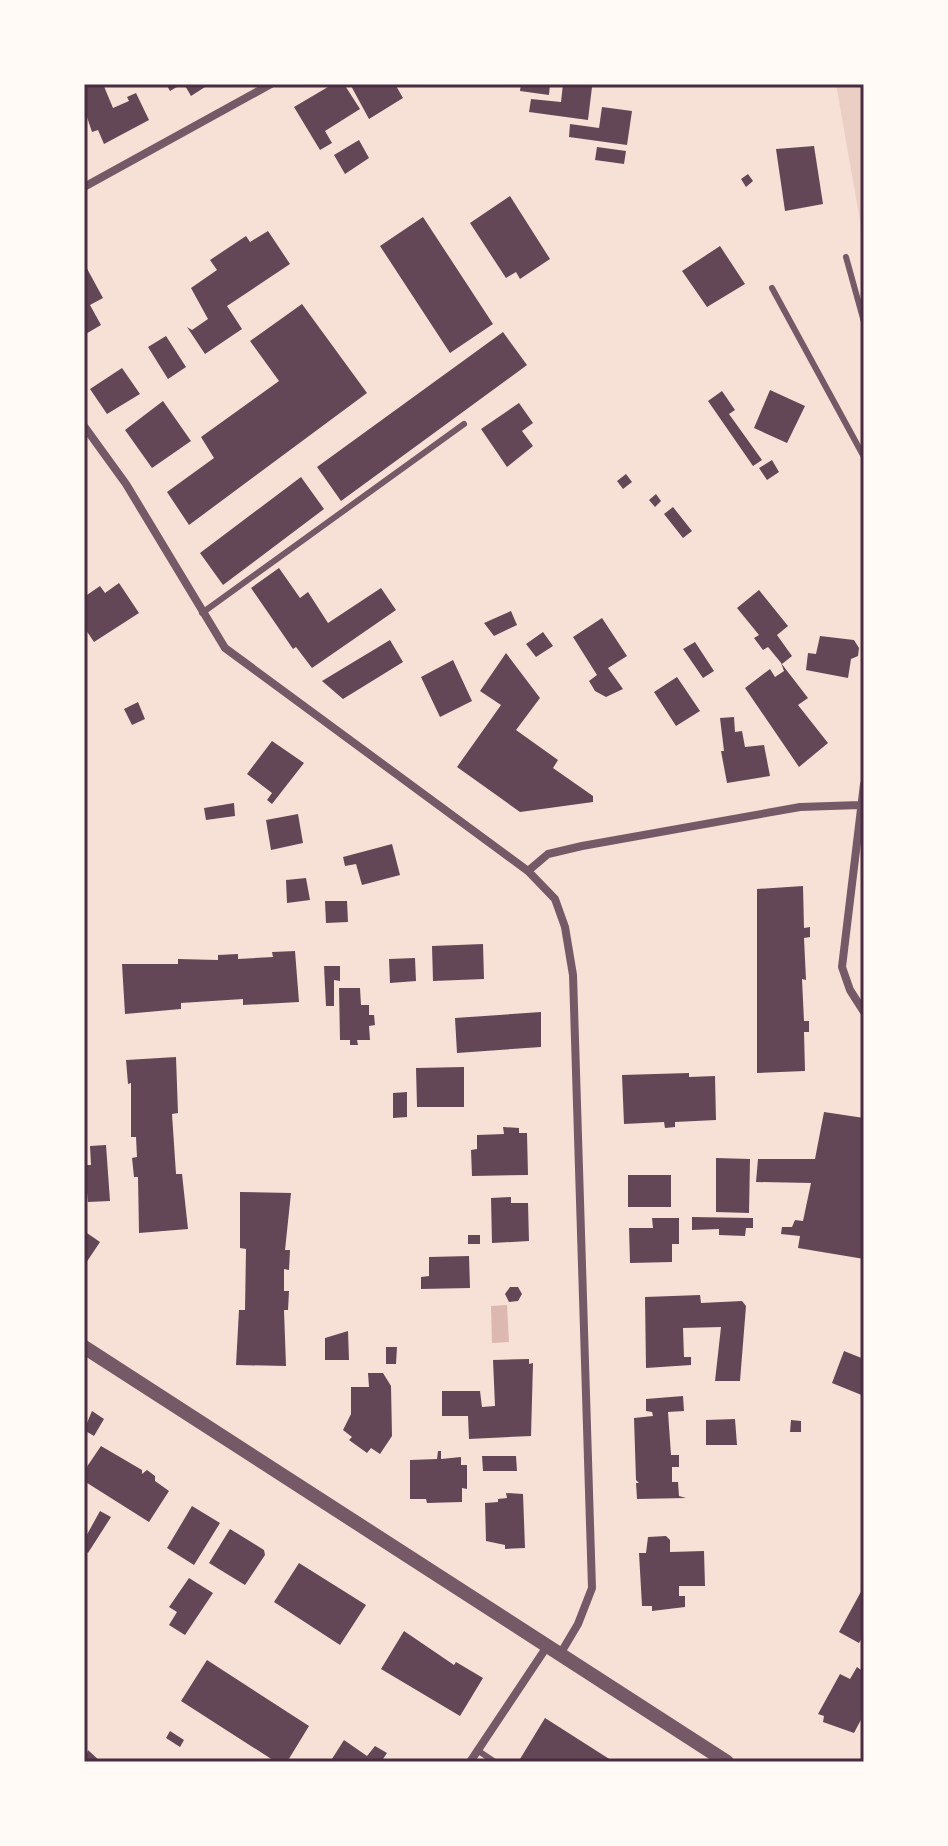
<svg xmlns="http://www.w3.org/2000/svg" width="948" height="1846" viewBox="0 0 948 1846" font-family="'Crimson Pro',serif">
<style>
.green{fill:#ebcfc5}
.water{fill:#dcb8b0}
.building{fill:#644757}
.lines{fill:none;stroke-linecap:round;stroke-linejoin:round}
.service{stroke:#755966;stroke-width:6}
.minor{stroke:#755966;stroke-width:8}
.tertiary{stroke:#755966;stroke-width:14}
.neatline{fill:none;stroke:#4a2c40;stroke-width:3}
</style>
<rect width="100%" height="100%" fill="#f7e1d7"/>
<path class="green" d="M836 84H864V244Z"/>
<path class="water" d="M507 1305 509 1342 492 1343 491 1306Z"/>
<path class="building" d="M84 84H103L113 108 129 101 127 97 136 93 149 120 104 144 98 130 92 132 84 108Z
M166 84H182L170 91Z
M184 84H204L205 87 191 96Z
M333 84H344L360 109 325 131 332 143 320 150 294 107Z
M350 84H395L403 98 369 119Z
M521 84H550L549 95 520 91Z
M563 84 592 87 588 120 529 112 531 99 561 102Z
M602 107 632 111 627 145 569 137 570 124 599 128Z
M359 140 369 158 345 174 334 155Z
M814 146 823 204 785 211 776 149Z
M597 147 626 151 624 164 595 160Z
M748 174 753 181 746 187 741 179Z
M510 196 550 259 520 279 516 272 506 278 470 223Z
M423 217 493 324 450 353 380 246Z
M268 231 290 264 227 306 242 329 205 354 187 327 192 330 208 319 191 288 217 270 210 260 246 236 250 242Z
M720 246 745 284 707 307 682 271Z
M84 263 103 298 90 305 101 325 84 335Z
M302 304 367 393 189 525 167 492 214 458 201 437 279 381 250 341Z
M503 332 527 365 341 501 317 467Z
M166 336 186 367 168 379 148 347Z
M122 368 140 394 107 414 90 389Z
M770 390 805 406 787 443 754 428Z
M722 391 735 410 729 414 762 460 753 466 708 401Z
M163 401 191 441 152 468 125 430Z
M519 403 533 423 522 431 533 446 507 467 481 429Z
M772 460 779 472 767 480 759 468Z
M626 474 632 482 623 489 617 481Z
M301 477 324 509 223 585 200 553Z
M656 494 661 501 655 507 649 500Z
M673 507 692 531 683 538 664 514Z
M279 568 300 598 308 592 328 623 381 588 396 610 312 668 296 647 293 649 251 588Z
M119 583 139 613 94 642 84 627V597L100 586 105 593Z
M759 590 788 626 777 635 792 656 782 664 768 647 763 650 754 638 759 635 737 608Z
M511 611 517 625 494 636 484 623Z
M602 618 627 656 608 668 623 689 606 697 595 691 589 681 597 675 573 637Z
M543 632 553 646 536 657 526 644Z
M820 636 854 640 859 648 858 656 851 659 848 678 806 670 808 653 816 654Z
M390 640 403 662 343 699 322 681Z
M695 642 714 671 703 678 683 649Z
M506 653 540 698 516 730 558 760 553 768 593 796V802L520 812 457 767 501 705 480 691Z
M453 660 472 701 440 717 421 677Z
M781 663 808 698 798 705 828 743 799 767 745 688 770 669 775 677 784 671Z
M677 677 700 711 676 726 654 692Z
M138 702 145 719 132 725 124 709Z
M734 717 735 732 742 731 745 747 764 745 770 776 727 783 721 751H724L720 718Z
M272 741 304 763 272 804 267 800 272 793 247 774Z
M234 803 235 816 206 820 204 808Z
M298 814 303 843 271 850 266 820Z
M392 844 400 875 362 885 356 864 345 866 343 857Z
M306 878 310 900 287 903 286 880Z
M803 886 804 928 810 927V937L804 938 806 980 802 979 804 1021H809V1032H804L805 1071 757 1073V889Z
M325 901H347L348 922 326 923Z
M483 944 484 979 433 981 432 946Z
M295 951 299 1002 243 1005V999L181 1003V1009L125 1014 122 964H178V959L218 960V955L238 954V959L273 957 272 952Z
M415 958 416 981 390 983 389 959Z
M324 966H340V981L334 980V1006H326Z
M339 988H360L361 1005H369V1015H374L375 1025 369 1026 370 1040H357L358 1045H350V1040H340Z
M541 1012V1047L457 1053 455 1018Z
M176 1057 178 1113 172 1114 176 1174H182L188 1229 139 1233 138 1177H134L132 1158 137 1157 136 1137H131V1083L128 1084 126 1060Z
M464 1067V1107H417L416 1068Z
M689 1073V1077L715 1076 716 1120 675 1122V1127L665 1128 664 1122 624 1124 622 1075Z
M407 1092V1117L393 1118V1093Z
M824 1112 864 1118V1259L798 1248 800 1236 781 1234 782 1227H792L795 1220 803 1221 811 1183 756 1182 758 1159H815Z
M503 1127 519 1128V1133H527L528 1175 472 1176 471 1150 477 1149V1135L504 1134Z
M106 1145 110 1201 88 1202 84 1165H91L90 1146Z
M716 1158 750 1159 749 1213 716 1212Z
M628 1175H671V1207H628Z
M240 1192 291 1193 285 1250H290L289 1270 284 1269V1291H289L288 1310H284L286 1366 236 1365 239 1310H245L246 1249 240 1248Z
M511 1197V1203H528L529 1241 492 1243 491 1198Z
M692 1217 753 1218V1228H746L745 1236 719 1235V1229L692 1230Z
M652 1218H679V1244H672V1262L630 1263 629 1228H653Z
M84 1231 100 1242 84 1266Z
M468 1235H480V1244H468Z
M469 1256 470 1288 421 1289V1277L429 1276V1257Z
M510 1287H518L522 1294 518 1301 509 1302 505 1294Z
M700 1295 701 1303 742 1301 746 1306 740 1381H715L721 1327 683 1328 684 1357H691V1365L646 1368 645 1297Z
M348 1331 349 1360H325V1338Z
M386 1347H397L396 1364H386Z
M844 1351 864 1359V1396L832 1383Z
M529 1359V1364L533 1363 531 1436 469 1439 468 1416H442V1391H480L482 1407 495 1406 493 1360Z
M368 1373H383L391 1386 392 1436 380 1454 371 1448 367 1453 349 1440 352 1437 343 1430 351 1414V1387H369Z
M683 1396 684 1411 668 1412 671 1455H679V1467H672V1482H678L679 1496 686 1498 637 1499 636 1483H639L636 1480 634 1418 653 1416 652 1412 646 1411V1399Z
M92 1411 104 1419 94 1436 84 1430Z
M735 1419 737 1445H706V1420Z
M791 1420 801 1421V1432H790Z
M101 1446 142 1470V1474L147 1470 155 1476V1481L169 1491 149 1522 84 1481V1471Z
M438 1451H441V1459L461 1457V1465H467V1489L462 1488V1502L427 1503 426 1499H410V1460L437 1459Z
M482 1456H516L517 1471H483Z
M506 1493 523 1494 525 1548 505 1549V1545L486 1541 485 1503 498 1502V1499L507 1498Z
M192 1506 220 1523 194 1565 167 1548Z
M100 1511 111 1517 88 1553 84 1550V1540Z
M230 1529 264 1550 265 1555 245 1585 209 1563Z
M666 1536 670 1540V1552L704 1551 705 1586H679V1596H685V1607L652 1611V1606H642L639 1553H646L648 1537Z
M299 1563 366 1605 340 1645 274 1602Z
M189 1578 213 1593 185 1635 169 1625 177 1612 169 1607Z
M864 1586V1634L859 1643 839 1632Z
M404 1631 454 1665 456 1662 483 1678 460 1716 381 1669Z
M207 1660 309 1726 287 1762H276L181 1701Z
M857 1667 864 1672V1714L854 1733 823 1722 824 1716 818 1714 840 1674 850 1679Z
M545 1718 614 1762 520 1759Z
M170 1731 184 1740 180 1747 166 1738Z
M344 1740 367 1756 375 1746 387 1753 381 1762H330Z
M88 1750 101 1762H84Z"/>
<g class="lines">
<path class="service" d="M846 257 864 322
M772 288 864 457
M202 613 464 424
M477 1750 495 1762"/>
<path class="minor" d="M84 187 271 84
M84 426 126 484 225 648 528 871 555 899 565 927 573 975 592 1588 578 1624 559 1656
M864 784 842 967 850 990 864 1012
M528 871 548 854 582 846 800 807 860 805
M470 1762 546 1648"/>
<path class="tertiary" d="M84 1347 727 1762"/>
</g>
<rect width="948" height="1846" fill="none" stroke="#fffaf5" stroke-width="172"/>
<rect x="86" y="86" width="776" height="1674" class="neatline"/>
</svg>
